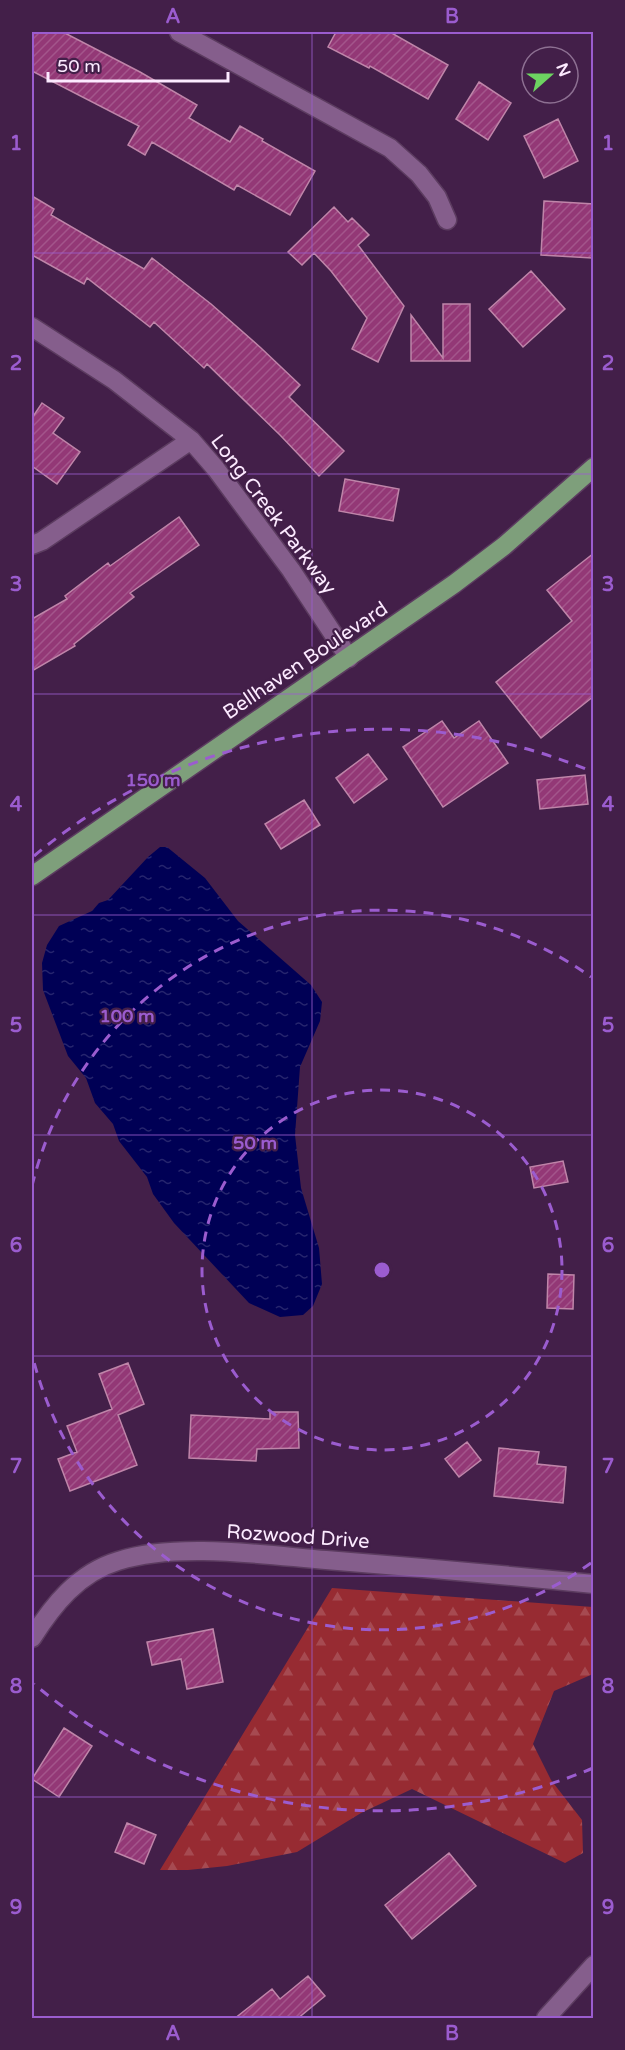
<svg xmlns="http://www.w3.org/2000/svg" width="625" height="2050" viewBox="0 0 625 2050" font-family="'Varela Round',sans-serif">
<style>
.forest{fill:url(#forest-firs)}
.water{fill:url(#water-ripples)}
.building{fill:url(#building-hatch);stroke:#bf85a9;stroke-width:1.5}
.lines{fill:none;stroke-linecap:round;stroke-linejoin:round}
.minor-casing{stroke:#5c3c60;stroke-width:21}
.major-casing{stroke:#5c3c60;stroke-width:21}
.minor{stroke:#855e8c;stroke-width:18}
.major{stroke:#7e9f7b;stroke-width:18}
.grid{fill:none;stroke:#9b5ccf;stroke-width:1.5;stroke-opacity:0.55}
.ring{fill:none;stroke:#9b5ccf;stroke-width:3;stroke-dasharray:10 8}
.labels{text-anchor:middle;stroke-width:4.5;stroke-linejoin:round;paint-order:stroke}
.street-label{font-size:20px;fill:#fceaff;stroke:#431f49}
.centre{fill:#9b5ccf;stroke:#431f49;stroke-width:3}
.ring-label{font-size:18px;text-anchor:middle;font-weight:bold;fill:#9b5ccf;stroke:#431f49;stroke-width:4.5;stroke-linejoin:round;paint-order:stroke}
.neatline{fill:none;stroke:#9b5ccf;stroke-width:2}
.grid-label{font-size:20px;text-anchor:middle;font-weight:bold;fill:#9b5ccf}
</style>
<defs>
<pattern id="forest-firs" width="22" height="20" patternUnits="userSpaceOnUse" patternTransform="scale(1.5)"><rect width="22" height="20" fill="#972b32"/><path d="M5 1l3.5 6h-7zM16 11l3.5 6h-7z" fill="#a64a51"/></pattern>
<pattern id="water-ripples" width="26" height="14" patternUnits="userSpaceOnUse" patternTransform="scale(1.5)"><rect width="26" height="14" fill="#005"/><path d="M2 4q2-2 4 0t4 0M15 11q2-2 4 0t4 0" fill="none" stroke="#26256e"/></pattern>
<pattern id="building-hatch" width="6" height="6" patternUnits="userSpaceOnUse" patternTransform="scale(1.5)"><rect width="6" height="6" fill="#933876"/><path d="M-1 1l2-2M0 6l6-6M5 7l2-2" fill="none" stroke="#a3558b"/></pattern>
</defs>
<rect width="100%" height="100%" fill="#431f49"/>
<path class="forest" d="M332 1588 593 1607V1674L554 1691 533 1744 551 1780 582 1820 583 1853 565 1863 412 1789 361 1813 297 1852 227 1866 188 1870H160Z"/>
<path class="water" d="M160 847H167L205 878 238 921 311 985 322 1002 320 1021 300 1067 295 1135 301 1188 319 1248 322 1284 313 1306 303 1315 280 1317 249 1303 174 1223 153 1194 147 1177 119 1141 113 1124 95 1103 86 1078 68 1056 43 990 42 963 47 945 59 926 92 911 99 903 108 900 148 857Z"/>
<path class="building" d="M32 32H63L140 72 197 105 189 118 230 142 240 126 263 139 262 141 315 171 290 215 237 185 234 190 152 142 145 155 128 145 139 126 32 71Z
M336 32H390L448 65 428 99 370 66 369 68 328 47Z
M479 82 511 103 488 140 456 119Z
M558 119 578 161 544 178 524 136Z
M32 196 54 209 51 215 144 269 152 258 211 304 261 348 300 385 289 397 344 451 319 476 280 435 207 364 204 368 154 322 150 327 87 278 84 284 32 255Z
M544 201 594 204 592 258 541 255Z
M334 207 348 222 352 218 369 235 358 245 404 306 378 362 352 349 367 318 331 271 314 253 302 265 288 252Z
M531 271 565 309 523 347 489 309Z
M443 304H470V361H411V315L443 358Z
M42 403 64 418 53 433 80 452 57 484 32 466V418Z
M345 479 399 489 393 521 339 511Z
M179 517 199 545 130 593 134 597 74 644 75 646 32 671V619L67 599 65 596 108 563 110 566Z
M594 553V696L541 738 496 682 572 621 547 590Z
M442 721 454 738 479 721 508 763 443 807 403 747Z
M368 754 387 779 354 803 336 778Z
M585 775 588 804 540 809 537 780Z
M304 800 320 825 281 849 265 824Z
M563 1161 568 1182 534 1188 530 1167Z
M548 1274 574 1275 573 1309 547 1308Z
M128 1363 144 1404 118 1415 137 1465 70 1491 58 1459 77 1452 67 1426 112 1409 99 1374Z
M270 1412H298L299 1448 257 1449 256 1461 189 1458 191 1415 270 1419Z
M467 1442 481 1460 459 1477 445 1459Z
M499 1448 539 1452 537 1464 566 1467 563 1503 494 1496Z
M213 1629 223 1682 187 1689 181 1659 152 1665 147 1642Z
M64 1728 92 1746 59 1797 32 1779Z
M127 1823 156 1835 144 1864 115 1852Z
M449 1853 476 1886 412 1939 385 1905Z
M308 1976 325 1996 297 2019H234L272 1989 280 1999Z"/>
<g class="lines">
<defs>
<path id="minor" d="M179 32 390 148 419 174 437 197 447 220
M32 327 114 380 191 440 216 469 291 570 349 658
M32 545 42 541 191 440
M32 1638C53 1605 78 1573 118 1561 177 1542 264 1555 326 1560 415 1567 504 1575 594 1584
M546 2018 594 1965"/>
<path id="major" d="M32 876 454 584 504 546 594 467"/>
</defs>
<use href="#minor" class="minor-casing"/>
<use href="#major" class="major-casing"/>
<use href="#minor" class="minor"/>
<use href="#major" class="major"/>
</g>
<path class="grid" d="M312 32V2018M32 253H594M32 474H594M32 694H594M32 915H594M32 1135H594M32 1356H594M32 1576H594M32 1797H594"/>
<g class="ring">
<circle cx="382" cy="1270" r="180"/>
<path d="M591 1563A360 360 0 0 1 32 1354M32 1186A360 360 0 0 1 591 977"/>
<path d="M593 1768A541 541 0 0 1 34 1684M34 856A541 541 0 0 1 593 772"/>
</g>
<g class="labels">
<g class="street-label">
<text transform="translate(274 514) rotate(53)" y="7">Long Creek Parkway</text>
<text transform="translate(305 660) rotate(-34)" y="7">Bellhaven Boulevard</text>
<text transform="translate(298 1536) rotate(4)" y="7">Rozwood Drive</text>
</g>
</g>
<circle cx="382" cy="1270" r="9" class="centre"/>
<g class="ring-label">
<text x="153" y="786">150 m</text>
<text x="127" y="1022">100 m</text>
<text x="255" y="1149">50 m</text>
</g>
<rect width="625" height="2050" fill="none" stroke="#431f49" stroke-width="66"/>
<g transform="translate(550 75) rotate(69)"><circle r="28" fill="#431f49" stroke="#8d7092" stroke-width="1.5"/>
<path d="M0-4.5L10 22L0 15L-10 22Z" fill="#6dd361"/>
<text y="-9" font-size="16" font-weight="bold" text-anchor="middle" fill="#fceaff">N</text>
</g>
<path d="M48 72v9h180v-9" fill="none" stroke="#fceaff" stroke-width="3"/>
<text x="57" y="72" font-size="18" fill="#fceaff" stroke="#431f49" stroke-width="4.5" paint-order="stroke">50 m</text>
<rect x="33" y="33" width="559" height="1984" class="neatline"/>
<g class="grid-label">
<text x="173" y="23">A</text>
<text x="452" y="23">B</text>
<text x="16" y="150">1</text>
<text x="608" y="150">1</text>
<text x="16" y="370">2</text>
<text x="608" y="370">2</text>
<text x="16" y="591">3</text>
<text x="608" y="591">3</text>
<text x="16" y="811">4</text>
<text x="608" y="811">4</text>
<text x="16" y="1032">5</text>
<text x="608" y="1032">5</text>
<text x="16" y="1252">6</text>
<text x="608" y="1252">6</text>
<text x="16" y="1473">7</text>
<text x="608" y="1473">7</text>
<text x="16" y="1693">8</text>
<text x="608" y="1693">8</text>
<text x="16" y="1914">9</text>
<text x="608" y="1914">9</text>
<text x="173" y="2040">A</text>
<text x="452" y="2040">B</text>
</g>
</svg>
